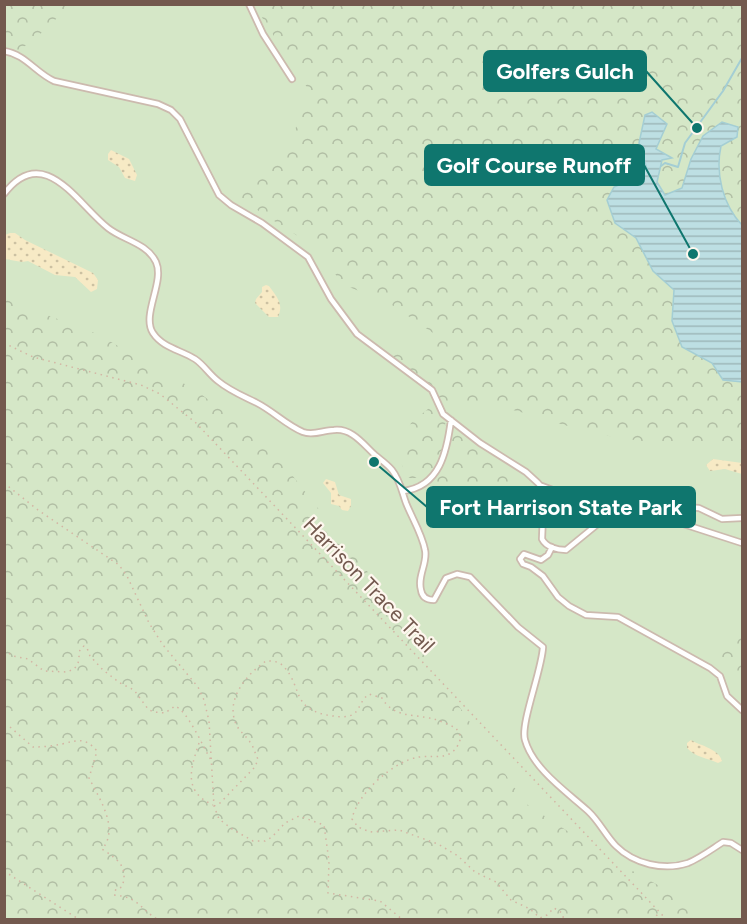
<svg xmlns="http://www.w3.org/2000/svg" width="747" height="924" viewBox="0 0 747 924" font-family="Figtree,sans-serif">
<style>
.green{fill:#d5e7c7}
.forest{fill:url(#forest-crowns)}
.sand{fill:url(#sand-dots)}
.water{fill:url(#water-rules);stroke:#a4ced4;stroke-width:1.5}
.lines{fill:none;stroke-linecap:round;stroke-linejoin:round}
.stream{stroke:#a4ced4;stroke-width:2}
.lane-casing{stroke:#ccbaae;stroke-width:8}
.path{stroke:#d3b5a4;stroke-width:1.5;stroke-dasharray:1.5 4.5;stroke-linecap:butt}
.lane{stroke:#fff;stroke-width:4.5}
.labels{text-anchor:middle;stroke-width:4.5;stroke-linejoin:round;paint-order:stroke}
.street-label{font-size:21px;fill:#73594e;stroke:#fef7ee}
.leader{fill:none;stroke:#0f766e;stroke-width:2}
.callout-dot{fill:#0f766e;stroke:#fef7ee;stroke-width:2}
.callout{fill:#0f766e;stroke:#0f766e;stroke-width:2}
.callout-label{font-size:22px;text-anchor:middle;font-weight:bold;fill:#fff}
</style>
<defs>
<pattern id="forest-crowns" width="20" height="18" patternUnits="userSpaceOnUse" patternTransform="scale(1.5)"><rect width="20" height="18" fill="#d5e7c7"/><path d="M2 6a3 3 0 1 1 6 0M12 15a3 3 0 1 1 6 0" fill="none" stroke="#b1bea4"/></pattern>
<pattern id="sand-dots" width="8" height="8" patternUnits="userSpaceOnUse" patternTransform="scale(1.5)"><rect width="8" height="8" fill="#f7eac5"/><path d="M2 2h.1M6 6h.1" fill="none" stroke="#ccc1a2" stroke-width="1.8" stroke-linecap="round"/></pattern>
<pattern id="water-rules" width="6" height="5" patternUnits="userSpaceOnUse" patternTransform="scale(1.5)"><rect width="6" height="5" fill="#bddfe3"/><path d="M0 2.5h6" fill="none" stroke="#9eb8ba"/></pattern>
</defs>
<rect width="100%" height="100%" fill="#fbf2e8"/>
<path class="green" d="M5 5H742V919H5Z"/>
<path class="forest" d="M5 5H67L66 9C45 30 31 45 5 58Z
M254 5H742V450C698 446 653 444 609 436 556 427 505 400 451 402L445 425 468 440 476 450 504 466 515 478 507 485 446 486 420 478H407L398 454 411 423 428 409 427 395 391 365 392 349C416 360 417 350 436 335L389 303 339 283C326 239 263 223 235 191L243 180 257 169 272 162 286 152 310 92Z
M5 299 97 334 197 391 271 448 367 571 525 803 602 854 692 904 714 919H5Z
M737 635 742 636V690L715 657Z"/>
<path class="sand" d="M111 150 129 159 137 175 135 181 125 178 119 167 108 160V154Z
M10 233H15L25 240 93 273 98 280 97 289 91 292 75 277 55 275 28 261 22 262 5 259V235Z
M266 285 269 286C277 297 284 304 278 317H269L255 303 256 299 262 292V287Z
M713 459 742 463V474L725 469 710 471 706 465Z
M326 479 335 482 339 495 351 499V506L348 511 342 510 339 506 331 504V493L323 483Z
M691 740C701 746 719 749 722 761L718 763C707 758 695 757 687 748V743Z"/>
<path class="water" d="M652 112 667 124 656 149 672 158 662 160 657 182 665 195 682 188 691 159 703 136 722 122 738 127 737 137 721 146C715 174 723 205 742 225V382L723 380 712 363 682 347 672 321 674 290 653 271 636 238 615 223 607 200 614 187 629 181 634 171 647 169 639 143 645 115Z"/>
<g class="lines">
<path class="stream" d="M661 166 665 163 678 167 685 143 723 91 742 58"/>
<defs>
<path id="lane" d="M249 4 263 34 292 79
M4 51C25 54 36 73 54 81L158 104 171 110 180 119 219 195 231 205 262 223 308 257 331 299 357 334 432 390 443 414 480 443 526 472 538 483 544 490 542 539C546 547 557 550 566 550L599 523 613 515H631L642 518 671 520 742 543
M4 194C44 141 78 205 108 228 123 240 147 243 156 262 165 282 141 315 153 333 163 348 181 350 195 359 204 365 209 374 218 381 230 391 243 396 257 403 273 411 286 425 303 432 314 436 323 430 334 430 352 428 363 444 375 455 381 460 387 464 392 470 400 480 402 492 406 503 412 518 422 534 425 550 428 563 417 576 421 590 422 597 427 600 434 600L446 578 457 574 470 577 518 627 543 647C542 670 520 724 525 740 533 769 567 792 588 811 599 821 606 836 616 846 634 864 664 871 688 863 700 858 712 849 723 842L731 843 742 850
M542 486 558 492 586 493 609 501 699 508 722 519 742 518
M403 491C440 487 447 451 451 420
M552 547 548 555 541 560 524 554 520 559 523 564 531 567 543 576 558 597 569 606 586 615 618 617 710 668 720 676 727 696 742 710"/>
</defs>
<use href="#lane" class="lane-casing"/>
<path class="path" d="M4 343 33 357 141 385 160 394 196 423 667 920
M4 483 38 510 119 565 127 576 149 623 163 645 198 687 204 700 209 721 214 806 219 819 232 829 253 841H265L272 837 285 823 299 816 324 825 329 861 328 893 380 901 403 920
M4 650 13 656 28 659 44 671 67 672 74 669 78 664 80 649 84 646 87 648 90 656 103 670 120 683 134 690 148 709 153 712 165 713 175 706C188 711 203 747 211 760
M4 727H10L33 747C42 747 53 746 62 744 78 740 85 737 97 751L89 778C99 798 120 829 102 849 117 859 129 866 122 887L116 889 114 894
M199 743C191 768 182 791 213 805
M214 806 220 803 255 767 258 759C255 754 254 747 250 742 246 736 239 731 236 724 225 699 247 674 266 661 272 661 279 661 283 666 304 687 289 710 333 716 340 717 349 718 355 713 360 708 361 700 369 694L382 698C393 718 415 714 434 719 441 721 449 725 456 728L461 737C454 762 438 755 419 757 393 761 357 794 352 819L358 827 370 832 399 830 438 844 458 856 475 872 496 882 511 900 530 909 540 918 547 915 554 908 562 913 564 920
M4 871 80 920
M114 895C140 897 140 910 159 920
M652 920 660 912"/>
<use href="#lane" class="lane"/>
</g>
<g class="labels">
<g class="street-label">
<text transform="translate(369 585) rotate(46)" y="7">Harrison Trace Trail</text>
</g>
</g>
<path class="leader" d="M697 128L646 71M693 254L644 165M374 462L427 507"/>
<g class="callout-dot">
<circle cx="697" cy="128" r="6"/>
<circle cx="693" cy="254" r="6"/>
<circle cx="374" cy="462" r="6"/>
</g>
<g class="callout">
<rect x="484" y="51" width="162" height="40" rx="6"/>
<rect x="425" y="145" width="219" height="40" rx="6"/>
<rect x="427" y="487" width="268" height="40" rx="6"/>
</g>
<g class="callout-label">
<text x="565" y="79">Golfers Gulch</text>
<text x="534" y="173">Golf Course Runoff</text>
<text x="561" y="515">Fort Harrison State Park</text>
</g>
<rect width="747" height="924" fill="none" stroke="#73594e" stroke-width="12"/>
</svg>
